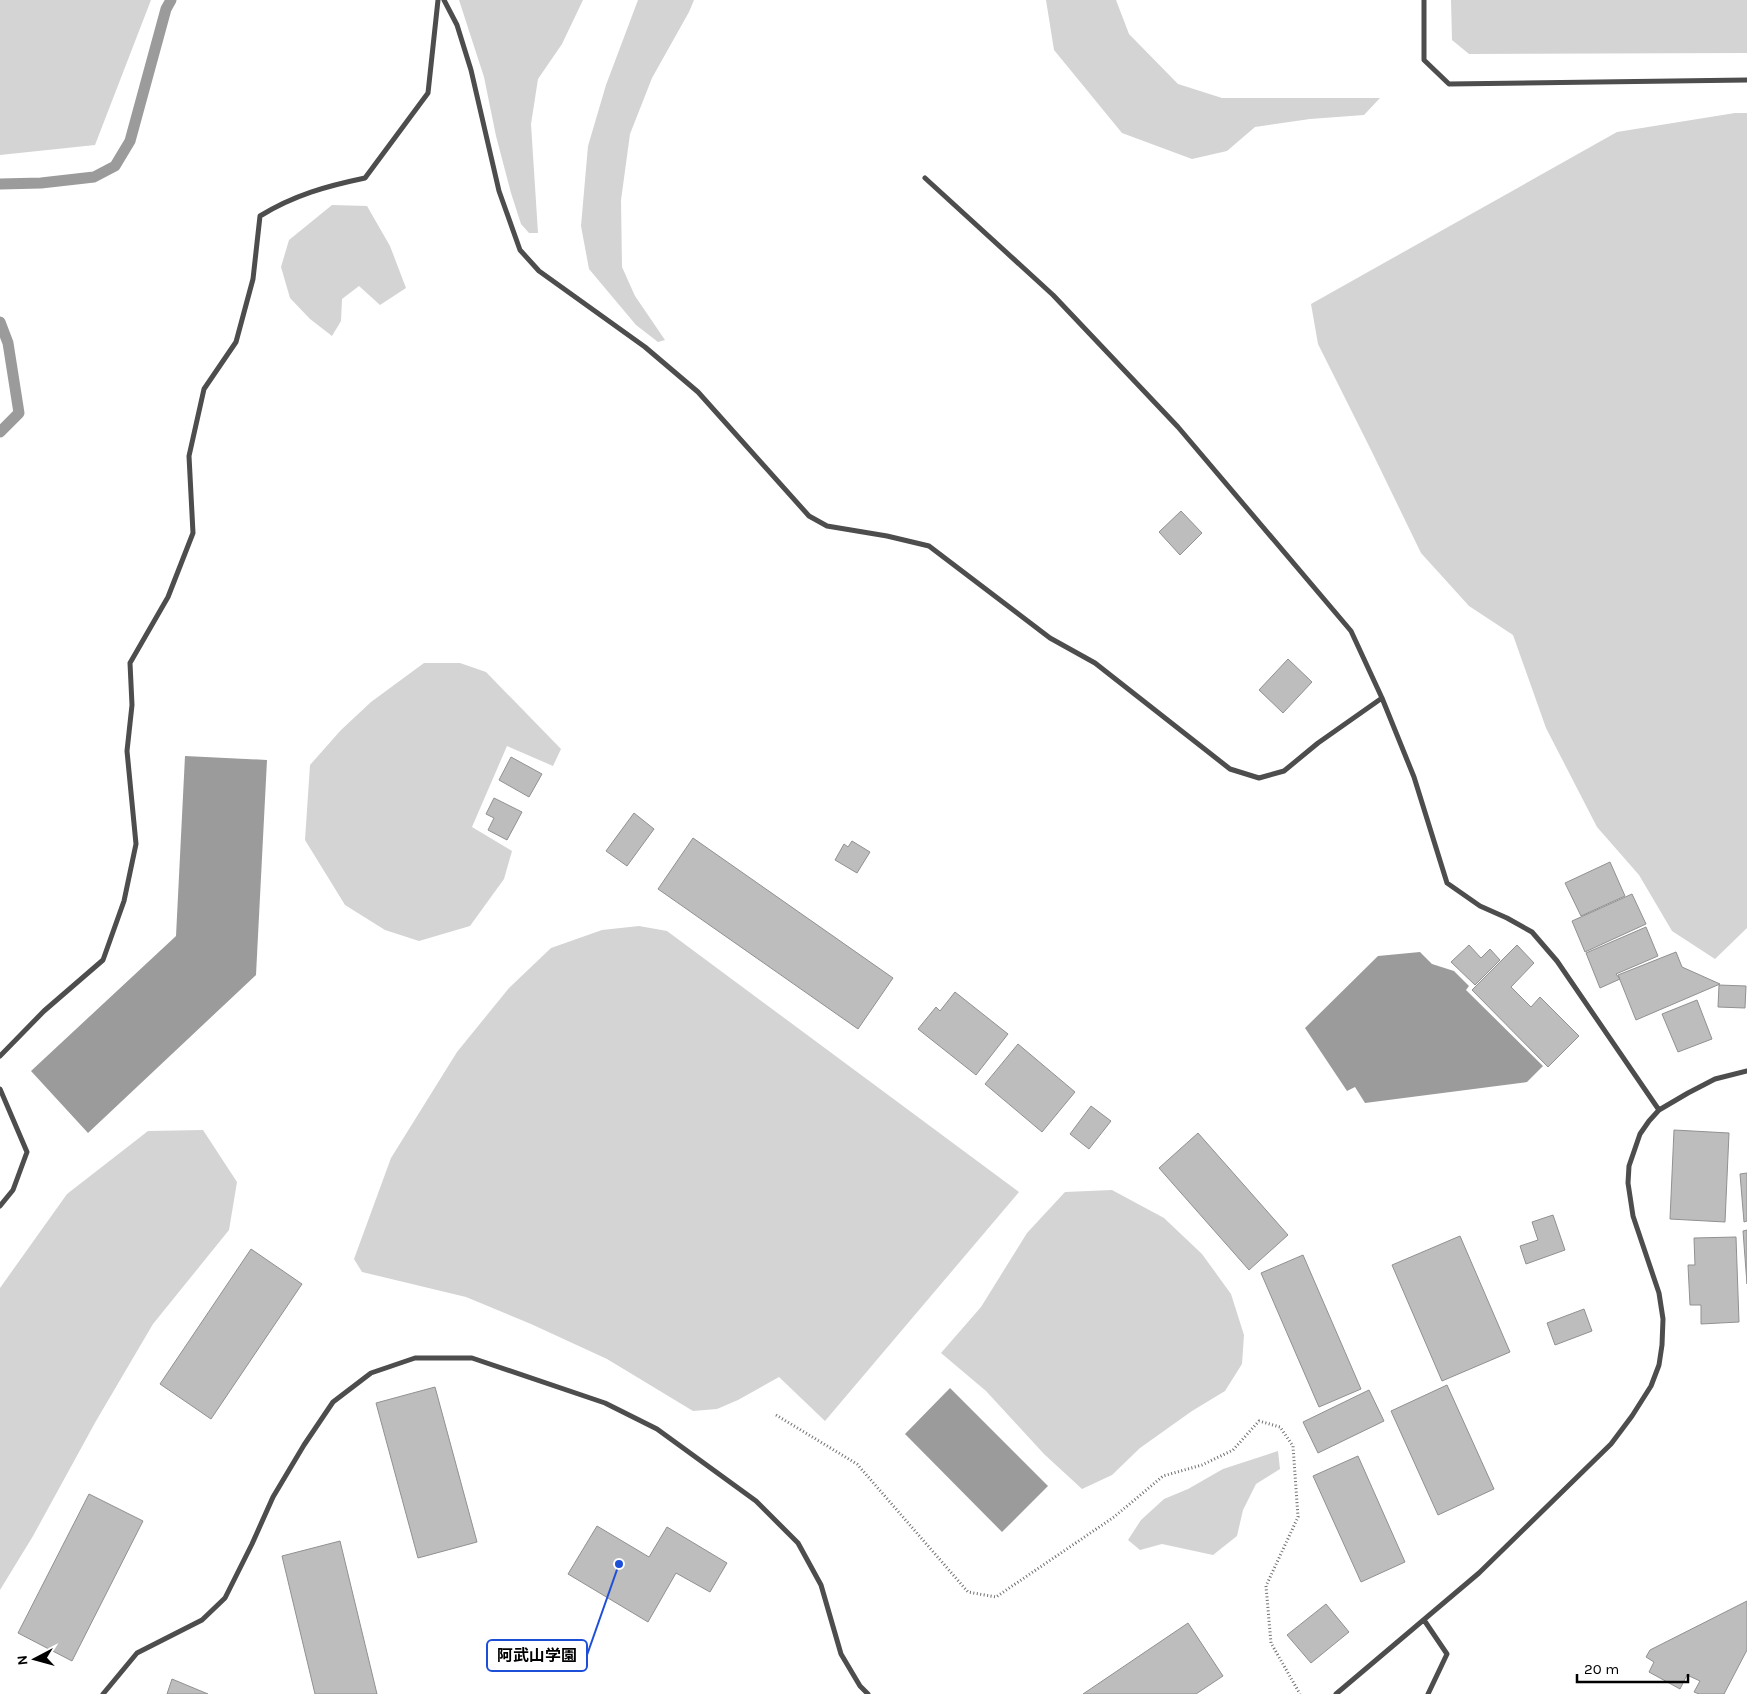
<svg xmlns="http://www.w3.org/2000/svg" width="1747" height="1694" viewBox="0 0 1747 1694" font-family="Karla,'Noto Sans JP',sans-serif">
<style>
.green{fill:#d4d4d4}
.water{fill:#9b9b9b}
.lines{fill:none;stroke-linecap:round;stroke-linejoin:round}
.stream{stroke:#9b9b9b;stroke-width:11}
.building{fill:#bdbdbd;stroke:#919191}
.path{stroke:#6f6f6f;stroke-width:3;stroke-dasharray:1 2.5;stroke-linecap:butt}
.street{stroke:#4d4d4d;stroke-width:5}
.leader{fill:none;stroke:#1d4ed8;stroke-width:2}
.callout-dot{fill:#1d4ed8;stroke:#fff;stroke-width:2}
.callout{fill:#fff;stroke:#1d4ed8;stroke-width:2}
.callout-label{font-size:16px;text-anchor:middle;font-weight:bold;fill:#000}
</style>
<rect width="100%" height="100%" fill="#fff"/>
<path class="green" d="M0 0H151L95 145 0 155Z
M459 0H583L562 44 538 79 531 124 538 233H529L521 224 511 193 496 136 484 77Z
M638 0H694L689 12 652 78 630 134 621 200 622 267 635 296 665 340 658 342 636 325 589 269 581 226 588 146 606 85Z
M1046 0H1116L1129 34 1178 84 1222 98H1380L1364 115 1310 119 1255 127 1227 151 1192 159 1122 133 1054 50Z
M1451 0H1747V53L1469 54 1452 40Z
M1735 113H1747V928L1715 959 1672 931 1639 875 1597 827 1546 728 1513 635 1469 606 1421 553 1371 450 1318 344 1311 304 1617 132Z
M332 205 367 206 390 246 406 288 380 305 359 286 342 299 341 321 332 336 310 319 290 298 281 267 289 240Z
M424 663H460L486 672 561 749 553 766 507 746 472 827 512 851 504 879 470 926 419 941 385 930 345 905 305 840 310 765 341 730 371 702Z
M639 926 667 931 1019 1192 825 1421 779 1377 738 1400 717 1409 693 1411 607 1359 531 1324 466 1297 362 1272 354 1259 391 1158 457 1052 509 988 551 948 602 930Z
M203 1130 237 1182 229 1230 153 1324 96 1421 33 1536 0 1590V1288L67 1194 148 1131Z
M1112 1190 1164 1218 1202 1254 1231 1294 1244 1335 1242 1364 1225 1391 1192 1411 1140 1448 1112 1475 1082 1489 1044 1454 986 1391 941 1353 981 1307 1027 1233 1065 1192Z
M1278 1451 1280 1469 1256 1484 1243 1510 1237 1536 1213 1555 1162 1544 1140 1550 1128 1540 1141 1520 1164 1499 1188 1489 1223 1469Z"/>
<path class="water" d="M185 756 267 760 256 975 88 1133 31 1071 176 936Z
M1420 952 1432 964 1454 971 1469 986 1466 990 1543 1066 1527 1082 1365 1103 1355 1087 1347 1091 1305 1028 1378 956Z
M950 1388 1048 1486 1002 1532 905 1434Z"/>
<g class="lines">
<path class="stream" d="M0 184 41 183 94 177 115 166 130 141 166 9 171 0
M0 322 8 343 19 413 0 432"/>
</g>
<path class="building" d="M1181 511 1202 533 1180 555 1159 532Z
M1288 659 1312 682 1283 713 1259 690Z
M511 757 542 774 529 797 499 780Z
M494 798 522 812 507 840 488 830 494 818 486 814Z
M634 813 654 829 627 866 606 851Z
M693 838 893 978 858 1029 658 889Z
M852 841 870 852 857 873 835 860 844 844 848 847Z
M1610 862 1625 896 1581 916 1565 883Z
M1632 894 1646 924 1585 952 1572 921Z
M1646 927 1658 956 1616 974 1620 979 1600 988 1586 953Z
M1469 945 1481 958 1490 949 1500 960 1475 985 1451 962Z
M1517 945 1534 963 1511 987 1531 1007 1540 997 1579 1036 1548 1067 1472 990Z
M1676 952 1682 967 1720 984 1636 1020 1618 975Z
M1719 985 1746 986 1745 1008 1718 1007Z
M955 992 1008 1034 976 1075 918 1029 936 1007 940 1011Z
M1697 1000 1712 1039 1678 1052 1662 1014Z
M1018 1044 1075 1092 1042 1132 985 1084Z
M1091 1106 1111 1121 1089 1149 1070 1134Z
M1674 1130 1729 1133 1725 1222 1670 1219Z
M1198 1133 1288 1235 1249 1270 1159 1168Z
M1747 1173V1221L1744 1222 1740 1174Z
M1553 1215 1565 1250 1526 1264 1520 1246 1538 1240 1532 1222Z
M1747 1230V1284L1743 1231Z
M1460 1236 1510 1352 1442 1381 1392 1265Z
M1736 1237 1739 1322 1701 1324V1305H1690L1688 1265H1695L1694 1238Z
M251 1249 302 1284 211 1419 160 1384Z
M1303 1255 1361 1389 1319 1407 1261 1273Z
M1584 1309 1592 1331 1555 1345 1547 1323Z
M1447 1385 1494 1489 1438 1515 1391 1411Z
M435 1387 477 1542 418 1558 376 1403Z
M1369 1390 1384 1421 1318 1453 1303 1422Z
M1358 1456 1405 1562 1361 1582 1313 1476Z
M89 1494 143 1521 72 1661 18 1633Z
M597 1526 649 1557 667 1527 727 1563 710 1592 676 1573 648 1622 568 1574Z
M340 1541 377 1694H315L282 1556Z
M1747 1601V1650L1724 1694H1699L1694 1692 1700 1681 1687 1675 1680 1689 1649 1672 1654 1662 1646 1657 1650 1650Z
M1326 1604 1349 1632 1311 1663 1287 1635Z
M1188 1623 1223 1676 1196 1694H1083Z
M172 1679 208 1694H167Z"/>
<g class="lines">
<path class="path" d="M776 1415 857 1464 968 1592 996 1597 1114 1517 1163 1476 1202 1465 1233 1450 1259 1421 1280 1427 1293 1446 1298 1517 1266 1586 1271 1643 1300 1694"/>
<path class="street" d="M444 0 457 25 471 70 499 191 520 250 539 271 645 347 698 392 809 516 827 526 887 536 929 546 1050 638 1095 663 1230 769 1259 778 1284 771 1318 743 1382 698
M1424 0V60L1449 84 1747 80
M925 178 1053 295 1178 427 1351 631 1382 698 1414 777 1447 883 1480 906 1507 918 1532 932 1557 961 1659 1110
M0 1056 44 1011 103 960 124 901 136 844 127 751 132 705 130 663 168 597 193 533 189 456 204 389 236 342 253 279 260 216C294 195 327 186 365 178L428 93 438 0
M0 1089 27 1152 13 1190 0 1206
M1424 1620 1447 1654 1428 1694
M103 1694 137 1653 202 1620 225 1598 252 1544 273 1497 304 1445 333 1402 371 1373 415 1358H472L605 1403 657 1429 756 1501 798 1543 821 1585 841 1654 860 1686 868 1694
M1336 1694 1479 1573 1611 1444 1632 1416 1651 1386 1659 1365 1662 1345 1663 1319 1659 1293 1633 1216 1628 1183 1629 1166 1640 1134 1649 1121 1659 1110 1688 1093 1715 1079 1747 1071"/>
</g>
<path class="leader" d="M619 1564L587 1655"/>
<circle class="callout-dot" cx="619" cy="1564" r="5"/>
<rect class="callout" x="487" y="1640" width="100" height="31" rx="5"/>
<g class="callout-label">
<text x="537" y="1661">阿武山学園</text>
</g>
<g transform="translate(35 1659) rotate(264)" stroke="#ffffff" stroke-width="4" paint-order="stroke">
<path d="M0-4L9 19L0 12L-9 19Z" fill="#000000"/>
<text y="-8" font-size="14" font-weight="bold" text-anchor="middle" fill="#000000">N</text>
</g>
<path d="M1577 1674v8h111v-8" fill="none" stroke="#000000" stroke-width="2.5"/>
<text x="1584" y="1674" font-size="15" fill="#000000" stroke="#ffffff" stroke-width="4" paint-order="stroke">20 m</text>
</svg>
